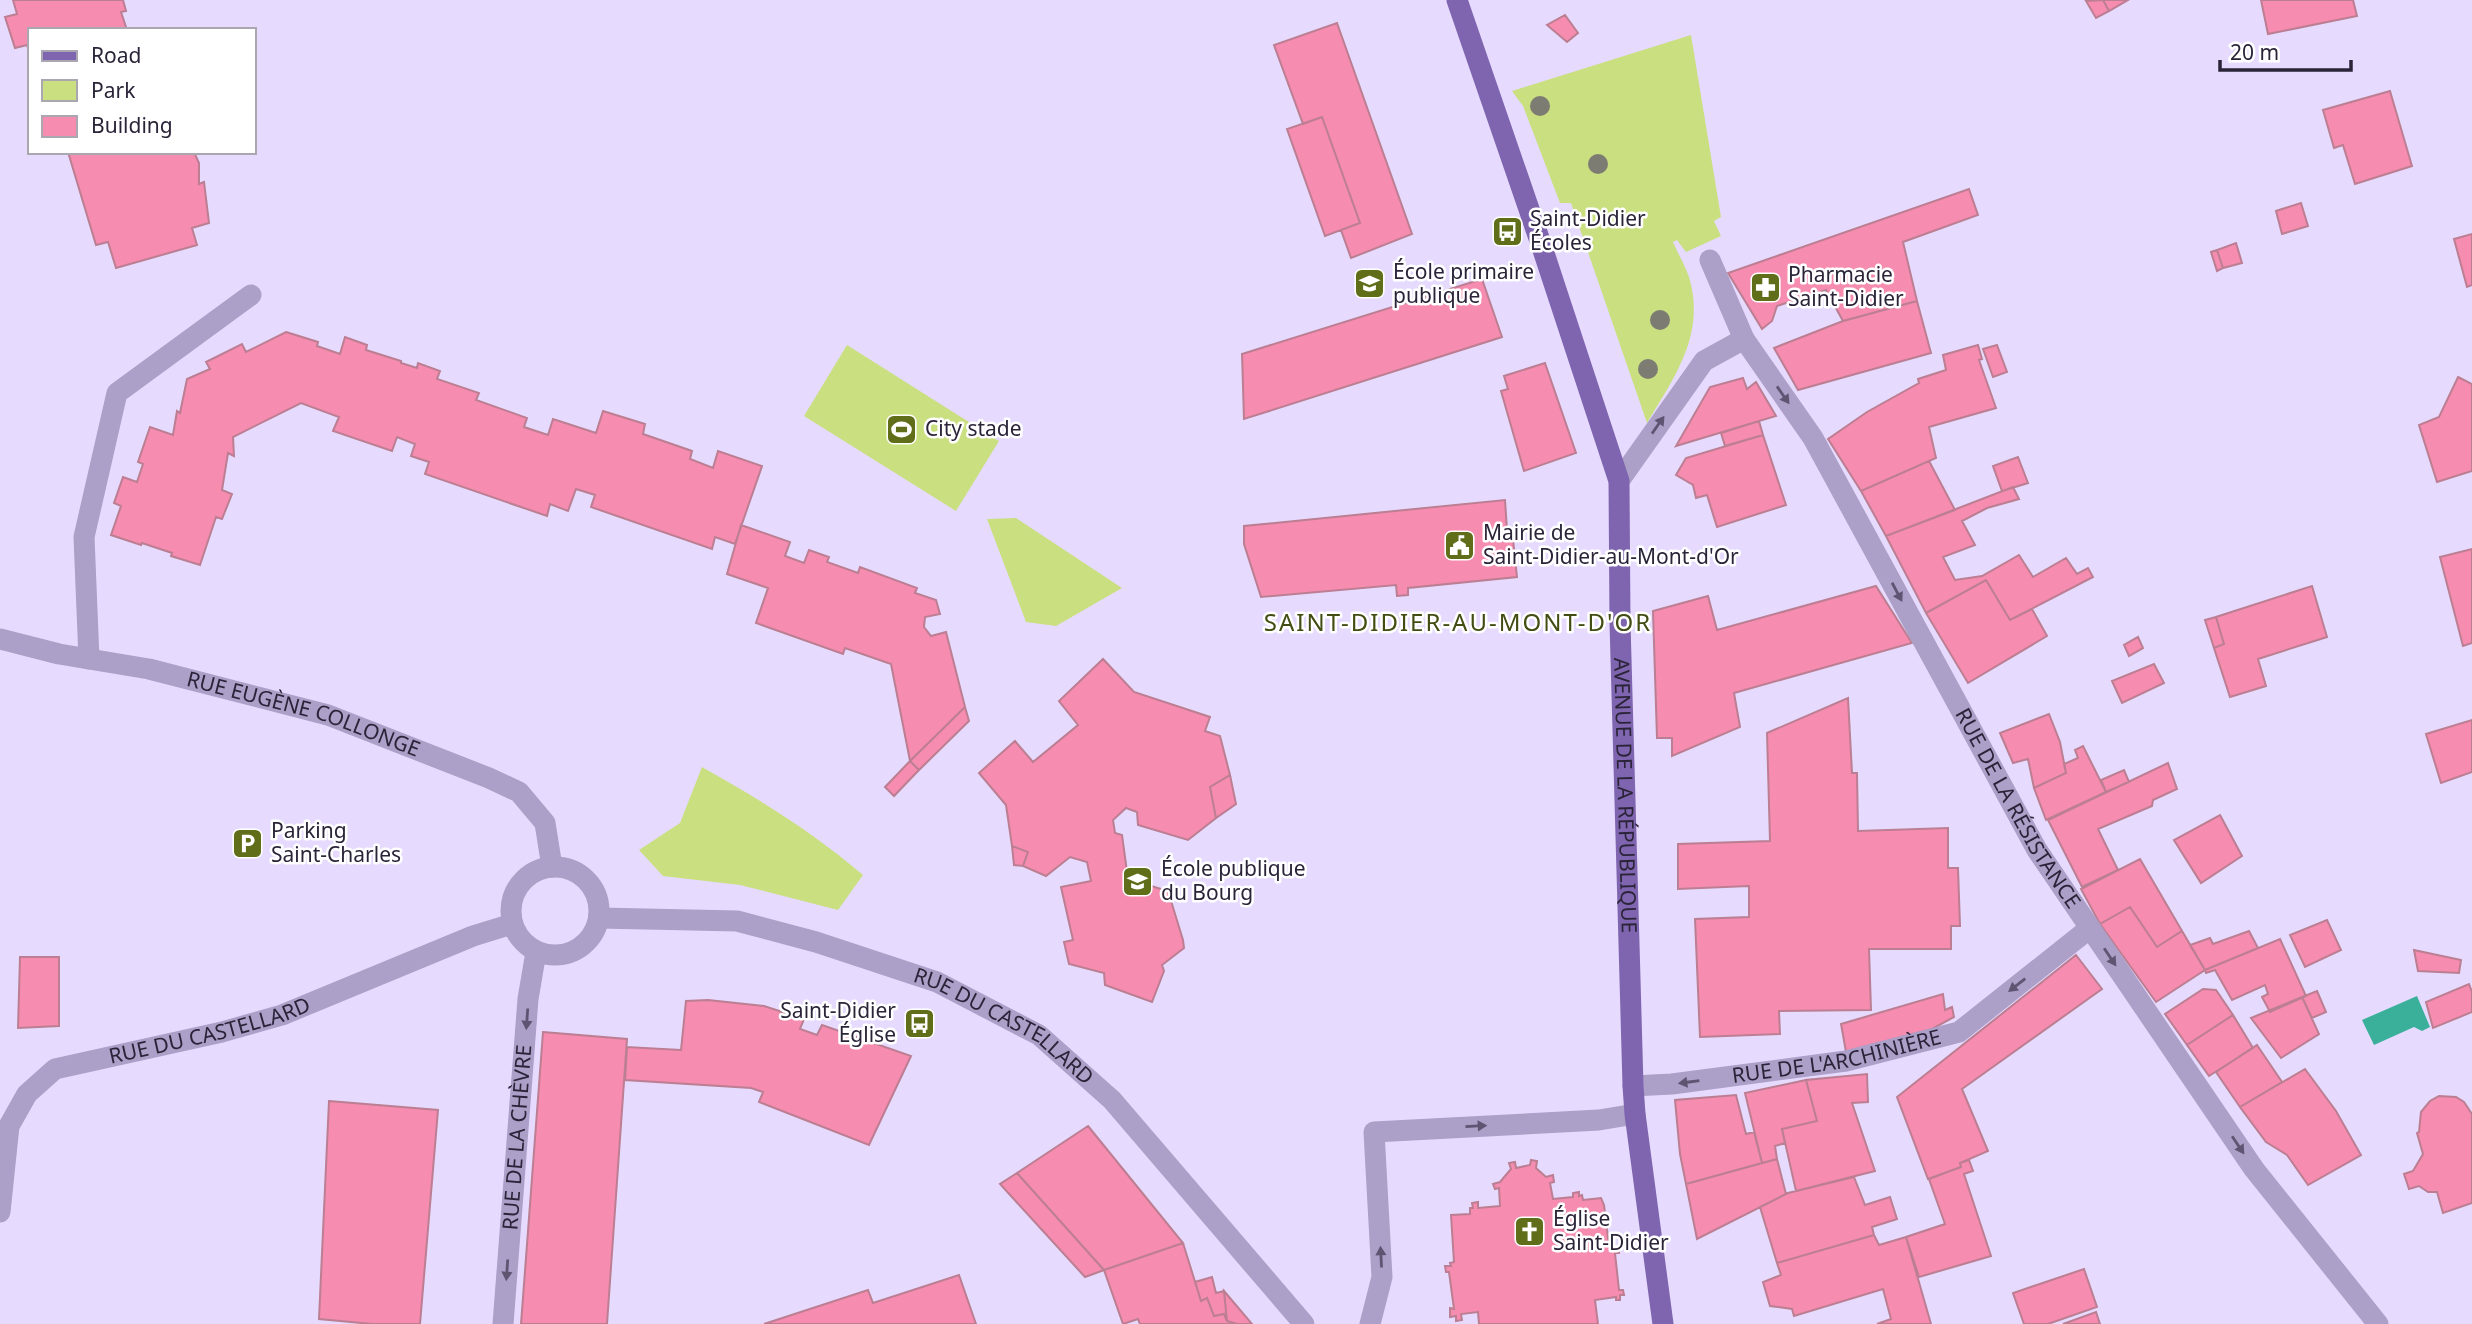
<svg xmlns="http://www.w3.org/2000/svg" width="2472" height="1324" viewBox="0 0 2472 1324" font-family="'Noto Sans',sans-serif">
<style>
.green{fill:#cadf80}
.water{fill:#3ab09b}
.building{fill:#f68cb0;stroke:#bc7e92;stroke-width:2}
.lines{fill:none;stroke-linecap:round;stroke-linejoin:round}
.minor{stroke:#ac9fc8;stroke-width:21}
.major{stroke:#7f65af;stroke-width:21}
.tree{fill:#7c7c73}
.oneway{fill:#5f5572}
.labels{text-anchor:middle;stroke-width:5;stroke-linejoin:round;paint-order:stroke}
.poi-label{font-size:21px;fill:#2b2439;stroke:#fff;text-anchor:start}
.street-label{font-size:21px;fill:#2b2439;stroke:#fff}
.quarter-label{font-size:24px;letter-spacing:2px;fill:#424c13;stroke:#fff}
</style>
<rect width="100%" height="100%" fill="#e6dbfe"/>
<path class="green" d="M1691 35 1721 217 1714 221 1721 236 1686 252 1677 240 1673 242C1678 254 1685 265 1689 277 1706 334 1675 376 1647 423L1571 203H1560L1523 106 1512 91Z
M847 345 999 441 956 511 804 416Z
M1016 518 1122 588 1056 626 1026 622 987 519Z
M702 767C759 799 813 832 863 875L838 910 740 885 663 876 639 850 680 823Z"/>
<path class="water" d="M2417 996 2430 1027 2422 1031 2414 1027 2374 1045 2362 1020Z"/>
<path class="building" d="M13 0H123L126 11 121 12 127 30H30V55L27 45 15 48 5 17 17 14Z
M2103 0H2128L2109 11Z
M2103 0 2109 11 2096 18 2086 1Z
M2261 0H2353L2357 16 2268 34Z
M1565 15 1578 33 1567 42 1547 25Z
M1337 23 1412 234 1351 258 1341 230 1360 223 1322 117 1303 124 1274 45Z
M2390 91 2412 166 2355 184 2343 145 2334 148 2323 110Z
M1322 117 1360 223 1325 236 1287 129Z
M68 152H194L199 163V184L204 182 209 223 192 228 197 245 116 268 108 242 96 245Z
M1969 189 1978 215 1903 242 1917 301 1843 321 1826 290 1777 306 1772 321 1762 329 1728 273Z
M2301 203 2308 226 2282 234 2276 211Z
M2472 234V285L2467 287 2454 239Z
M2236 243 2242 263 2223 268 2217 250Z
M2217 250 2223 268 2217 271 2211 252Z
M1482 279 1502 337 1244 419 1242 354Z
M1917 301 1931 353 1798 390 1774 348 1843 321Z
M286 332 318 342 317 346 340 354 345 337 367 345 366 350 401 361V363L417 368 418 363 440 371 437 379 479 393 476 400 527 418 524 427 548 435 553 419 596 433 603 411 645 424 643 434 692 451 690 459 713 468 718 451 762 466 735 544 715 537 712 549 591 507 595 495 576 489 568 511 550 504 547 516 425 474 429 462 411 456 415 444 397 437 392 451 333 431 339 417 301 403 233 437 234 456 228 453 222 490 232 494 222 519 216 517 200 565 171 556 172 553 142 543 141 545 111 535 121 506 114 503 123 477 137 482 143 464 138 462 150 427 173 435 177 411 180 413 187 379 210 369 206 362 242 344 246 352Z
M1978 345 1982 359 1979 360 1996 408 1929 427 1936 458 1861 491 1828 439 1867 412 1919 383 1918 379 1946 370 1943 355Z
M1997 345 2007 372 1993 377 1983 349Z
M1545 363 1576 453 1524 471 1501 391 1508 389 1504 376Z
M2458 377 2472 384V471L2437 482 2419 425 2439 417Z
M1743 378 1747 389 1756 382 1776 416 1676 446 1710 387Z
M1759 421 1763 435 1725 446 1721 433Z
M1763 435 1786 505 1717 527 1707 495 1696 498 1693 485 1676 475 1686 458Z
M2018 457 2028 483 2002 491 1993 466Z
M1929 461 1955 510 1886 536 1861 491Z
M2013 487 2019 499 1987 508 1962 521 1975 545 1943 557 1955 580 1982 576 2019 555 2033 577 2066 558 2077 574 2088 568 2093 577 2010 620 1986 580 1926 613 1886 536Z
M1505 500 1507 530H1512L1517 577 1408 588V595L1397 596 1396 585 1261 597 1244 544V526Z
M741 525 790 542 785 556 804 563 809 550 829 557 827 562 858 573 860 567 917 588 915 593 936 600 940 614 925 617 924 627 931 636 946 632 965 707 910 761 891 664 845 648 843 654 756 623 768 588 727 574Z
M2472 549V643L2463 646 2440 557Z
M1986 580 2010 620 2032 609 2047 636 1968 683 1926 613Z
M1876 586 1912 643 1734 693 1740 727 1672 756V738H1657L1653 611 1708 596 1717 630Z
M2312 586 2327 637 2258 659 2266 686 2230 697 2214 648 2224 644 2216 617Z
M2216 617 2224 644 2214 648 2205 620Z
M2138 637 2143 648 2129 656 2124 645Z
M1103 659 1134 692 1210 717 1205 731 1220 736 1230 775 1210 787 1216 818 1188 840 1138 825 1137 812 1126 808 1113 820 1115 833 1122 835 1128 879 1168 891 1183 940 1184 948 1162 965 1164 971 1152 1002 1105 985 1104 973 1069 964 1064 942 1073 940 1061 887 1091 881 1087 862 1070 857 1046 876 1023 866 1028 852 1012 846 1006 805 979 773 1015 741 1033 762 1078 725 1059 701Z
M2154 664 2164 683 2122 703 2112 681Z
M1848 698 1852 773H1857L1858 831 1948 828V868H1958L1960 926H1951V949H1869L1871 1010 1779 1011 1780 1034 1700 1037 1695 919 1749 917V886L1678 889V844L1770 841 1767 733Z
M965 707 969 721 919 770 910 761Z
M2049 714 2060 742 2066 773 2034 788 2028 759 2013 763 2000 733Z
M2472 720V772L2441 783 2426 734Z
M2083 746 2106 792 2046 820 2034 788 2066 773 2064 764 2078 758 2075 750Z
M910 761 919 770 894 796 885 787Z
M2168 763 2177 789 2153 800 2152 806 2098 829 2118 870 2082 887 2048 820Z
M2124 770 2129 782 2106 792 2101 780Z
M1230 775 1236 804 1216 818 1210 787Z
M2220 815 2242 856 2201 883 2174 840Z
M1012 846 1028 852 1023 866 1014 865Z
M2140 859 2182 931 2157 947 2130 907 2100 924 2081 889Z
M2130 907 2157 947 2182 931 2205 970 2156 1002 2100 924Z
M2327 920 2341 950 2305 967 2290 935Z
M2249 931 2258 948 2205 970 2190 945 2210 938 2213 944Z
M2280 939 2306 996 2270 1012 2262 997 2268 994 2265 985 2232 1000 2215 970 2206 973 2205 970Z
M2414 950 2461 960 2459 973 2418 971Z
M2076 955 2102 989 1962 1089 1988 1151 1960 1163 1961 1167 1928 1179 1897 1097Z
M20 957H59V1026L18 1028Z
M2469 984 2472 992V1012L2433 1028 2426 1002Z
M2203 989 2216 990 2233 1015 2187 1045 2165 1014Z
M2317 991 2326 1012 2312 1018 2302 997Z
M1943 994 1945 1010 1952 1007 1954 1017 1932 1029 1846 1052 1841 1024Z
M2302 997 2319 1034 2281 1058 2251 1018Z
M708 1000 764 1006 804 1019 800 1029 817 1035 822 1025 911 1056 869 1145 759 1102 763 1092 751 1088 625 1080 627 1047 681 1050 686 1001Z
M2233 1015 2253 1048 2209 1076 2187 1045Z
M543 1032 627 1039 607 1324H521Z
M2257 1045 2282 1082 2240 1107 2216 1072Z
M2305 1069 2336 1111 2361 1155 2308 1185 2287 1155 2266 1142 2240 1107Z
M1867 1074 1868 1102 1852 1103 1875 1171 1796 1191 1782 1129 1817 1121 1806 1080Z
M1806 1080 1817 1121 1782 1129 1785 1143 1775 1146 1777 1159 1762 1163 1745 1093Z
M1736 1095 1746 1134 1754 1132 1762 1163 1686 1184 1680 1154 1675 1100Z
M2439 1096 2456 1097 2464 1102 2472 1114V1203L2443 1213 2437 1192H2428L2419 1186 2409 1189 2404 1174 2413 1171 2423 1154 2417 1133 2419 1132 2421 1112 2430 1101Z
M329 1101 438 1110 420 1324H372L319 1319Z
M1088 1126 1183 1243 1104 1270 1017 1173Z
M1777 1159 1786 1194 1697 1239 1686 1184Z
M1531 1160 1537 1161 1536 1168 1546 1177 1553 1175 1554 1182 1550 1183 1553 1199 1573 1197V1193L1579 1192V1196L1582 1195 1583 1200 1601 1198 1604 1205 1609 1246 1619 1248V1253H1615L1619 1290H1623L1624 1295H1620V1300H1616V1297L1595 1300 1598 1324H1479L1478 1312 1461 1314 1462 1320 1456 1321V1316L1450 1317V1308L1454 1309 1449 1272H1446L1445 1266H1451L1450 1263 1454 1262 1451 1215 1470 1214V1208H1473L1472 1203 1478 1202V1208L1500 1206 1499 1188 1495 1189 1493 1184 1500 1182 1511 1169 1509 1163 1515 1162 1516 1168 1530 1165Z
M1969 1160 1973 1171 1964 1174 1991 1256 1919 1277 1906 1237 1945 1224 1929 1179 1961 1167 1960 1163Z
M1017 1173 1104 1270 1085 1277 1000 1184Z
M1854 1177 1865 1205 1890 1197 1897 1219 1872 1227 1874 1235 1777 1263 1760 1207 1788 1193Z
M1874 1235 1879 1245 1906 1237 1931 1324H1877L1891 1319 1883 1289 1794 1316 1792 1309 1770 1306 1763 1282 1781 1275 1777 1263Z
M1183 1243 1201 1301 1207 1298 1214 1316 1224 1314 1227 1321 1237 1324H1140L1138 1319 1123 1324 1104 1270Z
M2084 1269 2097 1307 2048 1324H2024L2013 1293Z
M959 1275 976 1324H764L868 1290 873 1303Z
M1212 1277 1216 1293 1224 1291 1227 1321 1224 1314 1214 1316 1207 1298 1201 1301 1195 1282Z
M1224 1291 1252 1324H1237L1227 1321Z
M2096 1312 2100 1324H2063Z"/>
<g class="lines">
<g class="minor">
<path id="s1" d="M1710 260 1744 339 1813 438 2037 850 2254 1169 2378 1324"/>
<path d="M1619 481 1704 361 1744 339"/>
<path id="s2" d="M0 639 59 654 149 669 328 715 489 778 519 792 545 823 552 867"/>
<path d="M89 659 84 537 117 393 251 295"/>
<circle cx="555" cy="911" r="44"/>
<path id="s3" d="M599 918 737 921 816 942 937 982 1039 1035 1112 1100 1304 1324"/>
<path id="s4" d="M1633 1086 1672 1084 1846 1061 1959 1032 2090 928"/>
<path id="s5" d="M0 1212 9 1126 27 1094 55 1069 222 1032 282 1015 473 936 512 924"/>
<path id="s6" d="M503 1324 528 999 536 952"/>
<path d="M1370 1324 1382 1277 1374 1132 1599 1120 1635 1114"/>
</g>
<path class="major" id="s7" d="M1457 0 1541 244 1619 481 1620 623 1633 1086 1635 1114 1663 1324"/>
</g>
<g class="tree">
<circle cx="1540" cy="106" r="10"/>
<circle cx="1598" cy="164" r="10"/>
<circle cx="1660" cy="320" r="10"/>
<circle cx="1648" cy="369" r="10"/>
</g>
<defs><path id="oneway-solid" d="M-6-.8H1V-3.2L6.5 0L1 3.2V.8H-6Z" transform="scale(1.75)"/></defs>
<g class="oneway">
<use href="#oneway-solid" transform="translate(1783 395) rotate(55)"/>
<use href="#oneway-solid" transform="translate(1658 425) rotate(-55)"/>
<use href="#oneway-solid" transform="translate(1897 592) rotate(62)"/>
<use href="#oneway-solid" transform="translate(2110 957) rotate(56)"/>
<use href="#oneway-solid" transform="translate(2017 985) rotate(142)"/>
<use href="#oneway-solid" transform="translate(527 1019) rotate(94)"/>
<use href="#oneway-solid" transform="translate(1689 1082) rotate(172)"/>
<use href="#oneway-solid" transform="translate(1476 1126) rotate(-3)"/>
<use href="#oneway-solid" transform="translate(2238 1145) rotate(56)"/>
<use href="#oneway-solid" transform="translate(1381 1257) rotate(-93)"/>
<use href="#oneway-solid" transform="translate(507 1270) rotate(94)"/>
</g>
<defs>
<symbol id="bus-square" viewBox="-11 -11 22 22"><rect x="-9" y="-9" width="18" height="18" rx="4" fill="#606e1a" stroke="#fff"/><path d="M-5-6H5V4H4V6H2V4H-2V6H-4V4H-5ZM-3.5-4V0h7V-4ZM-3.5 1.2v1.5H-2V1.2ZM2 1.2v1.5H3.5V1.2Z" fill="#fff"/></symbol>
<symbol id="school-square" viewBox="-11 -11 22 22"><rect x="-9" y="-9" width="18" height="18" rx="4" fill="#606e1a" stroke="#fff"/><path d="M0-5L7-2L0 1L-7-2ZM-4 1L0 2.5L4 1V4Q0 6-4 4Z" fill="#fff"/></symbol>
<symbol id="pharmacy-square" viewBox="-11 -11 22 22"><rect x="-9" y="-9" width="18" height="18" rx="4" fill="#606e1a" stroke="#fff"/><path d="M-2-6h4v4h4v4h-4v4h-4v-4h-4v-4h4Z" fill="#fff"/></symbol>
<symbol id="stadium-square" viewBox="-11 -11 22 22"><rect x="-9" y="-9" width="18" height="18" rx="4" fill="#606e1a" stroke="#fff"/><path d="M0-5a6.5 5 0 1 0 0 10a6.5 5 0 1 0 0-10ZM-3.5-1.8h7v3.6h-7Z" fill="#fff"/></symbol>
<symbol id="civic-square" viewBox="-11 -11 22 22"><rect x="-9" y="-9" width="18" height="18" rx="4" fill="#606e1a" stroke="#fff"/><path d="M-.6-6.5H3V-4.5H.6V-3L4-1V1h2V6H-6V1h2V-1L-.6-3ZM-1.2 2.5V6h2.4V2.5Z" fill="#fff"/></symbol>
<symbol id="parking-square" viewBox="-11 -11 22 22"><rect x="-9" y="-9" width="18" height="18" rx="4" fill="#606e1a" stroke="#fff"/><path d="M-3.5-5.5H1a3.5 3.5 0 0 1 0 7H-1V5.5H-3.5ZM-1-3.4V-.6H.8a1.4 1.4 0 0 0 0-2.8Z" fill="#fff"/></symbol>
<symbol id="church-square" viewBox="-11 -11 22 22"><rect x="-9" y="-9" width="18" height="18" rx="4" fill="#606e1a" stroke="#fff"/><path d="M-1.2-6h2.4v3.5h3.3v2.4h-3.3V6h-2.4V-.1h-3.3v-2.4h3.3Z" fill="#fff"/></symbol>
</defs>
<g fill-rule="evenodd">
<use href="#bus-square" x="1490" y="214" width="35" height="35"/>
<use href="#school-square" x="1352" y="266" width="35" height="35"/>
<use href="#pharmacy-square" x="1748" y="270" width="35" height="35"/>
<use href="#stadium-square" x="884" y="412" width="35" height="35"/>
<use href="#civic-square" x="1442" y="528" width="35" height="35"/>
<use href="#parking-square" x="230" y="826" width="35" height="35"/>
<use href="#school-square" x="1120" y="864" width="35" height="35"/>
<use href="#bus-square" x="902" y="1006" width="35" height="35"/>
<use href="#church-square" x="1512" y="1214" width="35" height="35"/>
</g>
<g class="labels">
<g class="poi-label">
<text x="1530" y="226">Saint-Didier<tspan x="1530" dy="24">Écoles</tspan></text>
<text x="1393" y="279">École primaire<tspan x="1393" dy="24">publique</tspan></text>
<text x="1788" y="282">Pharmacie<tspan x="1788" dy="24">Saint-Didier</tspan></text>
<text x="925" y="436">City stade</text>
<text x="1483" y="540">Mairie de<tspan x="1483" dy="24">Saint-Didier-au-Mont-d'Or</tspan></text>
<text x="271" y="838">Parking<tspan x="271" dy="24">Saint-Charles</tspan></text>
<text x="1161" y="876">École publique<tspan x="1161" dy="24">du Bourg</tspan></text>
<text x="896" y="1018" text-anchor="end">Saint-Didier<tspan x="896" dy="24">Église</tspan></text>
<text x="1553" y="1226">Église<tspan x="1553" dy="24">Saint-Didier</tspan></text>
</g>
<g class="street-label">
<text dy="7" stroke="none"><textPath href="#s2" startOffset="313">RUE EUGÈNE COLLONGE</textPath></text>
<text dy="7" stroke="none"><textPath href="#s7" startOffset="822">AVENUE DE LA RÉPUBLIQUE</textPath></text>
<text dy="7" stroke="none"><textPath href="#s1" startOffset="630">RUE DE LA RÉSISTANCE</textPath></text>
<text dy="7" stroke="none"><textPath href="#s5" startOffset="320">RUE DU CASTELLARD</textPath></text>
<text dy="7" stroke="none"><textPath href="#s3" startOffset="427">RUE DU CASTELLARD</textPath></text>
<text dy="7" stroke="none"><textPath href="#s4" startOffset="206">RUE DE L'ARCHINIÈRE</textPath></text>
<text dy="7" stroke="none"><textPath href="#s6" startOffset="187">RUE DE LA CHÈVRE</textPath></text>
</g>
<g class="quarter-label">
<text x="1458" y="631">SAINT-DIDIER-AU-MONT-D'OR</text>
</g>
</g>
<rect x="28" y="28" width="228" height="126" fill="#ffffff" stroke="#aaa7b0" stroke-width="2"/>
<rect x="42" y="51" width="35" height="10" fill="#7f65af" stroke="#aaa7b0" stroke-width="2"/>
<text x="91" y="63" font-size="21" fill="#2b2439">Road</text>
<rect x="42" y="80" width="35" height="21" fill="#cadf80" stroke="#aaa7b0" stroke-width="2"/>
<text x="91" y="98" font-size="21" fill="#2b2439">Park</text>
<rect x="42" y="116" width="35" height="21" fill="#f68cb0" stroke="#aaa7b0" stroke-width="2"/>
<text x="91" y="133" font-size="21" fill="#2b2439">Building</text>
<path d="M2220 60v10h131v-10" fill="none" stroke="#2b2439" stroke-width="3.5"/>
<text x="2230" y="60" font-size="21" fill="#2b2439" stroke="#ffffff" stroke-width="5" paint-order="stroke">20 m</text>
</svg>
